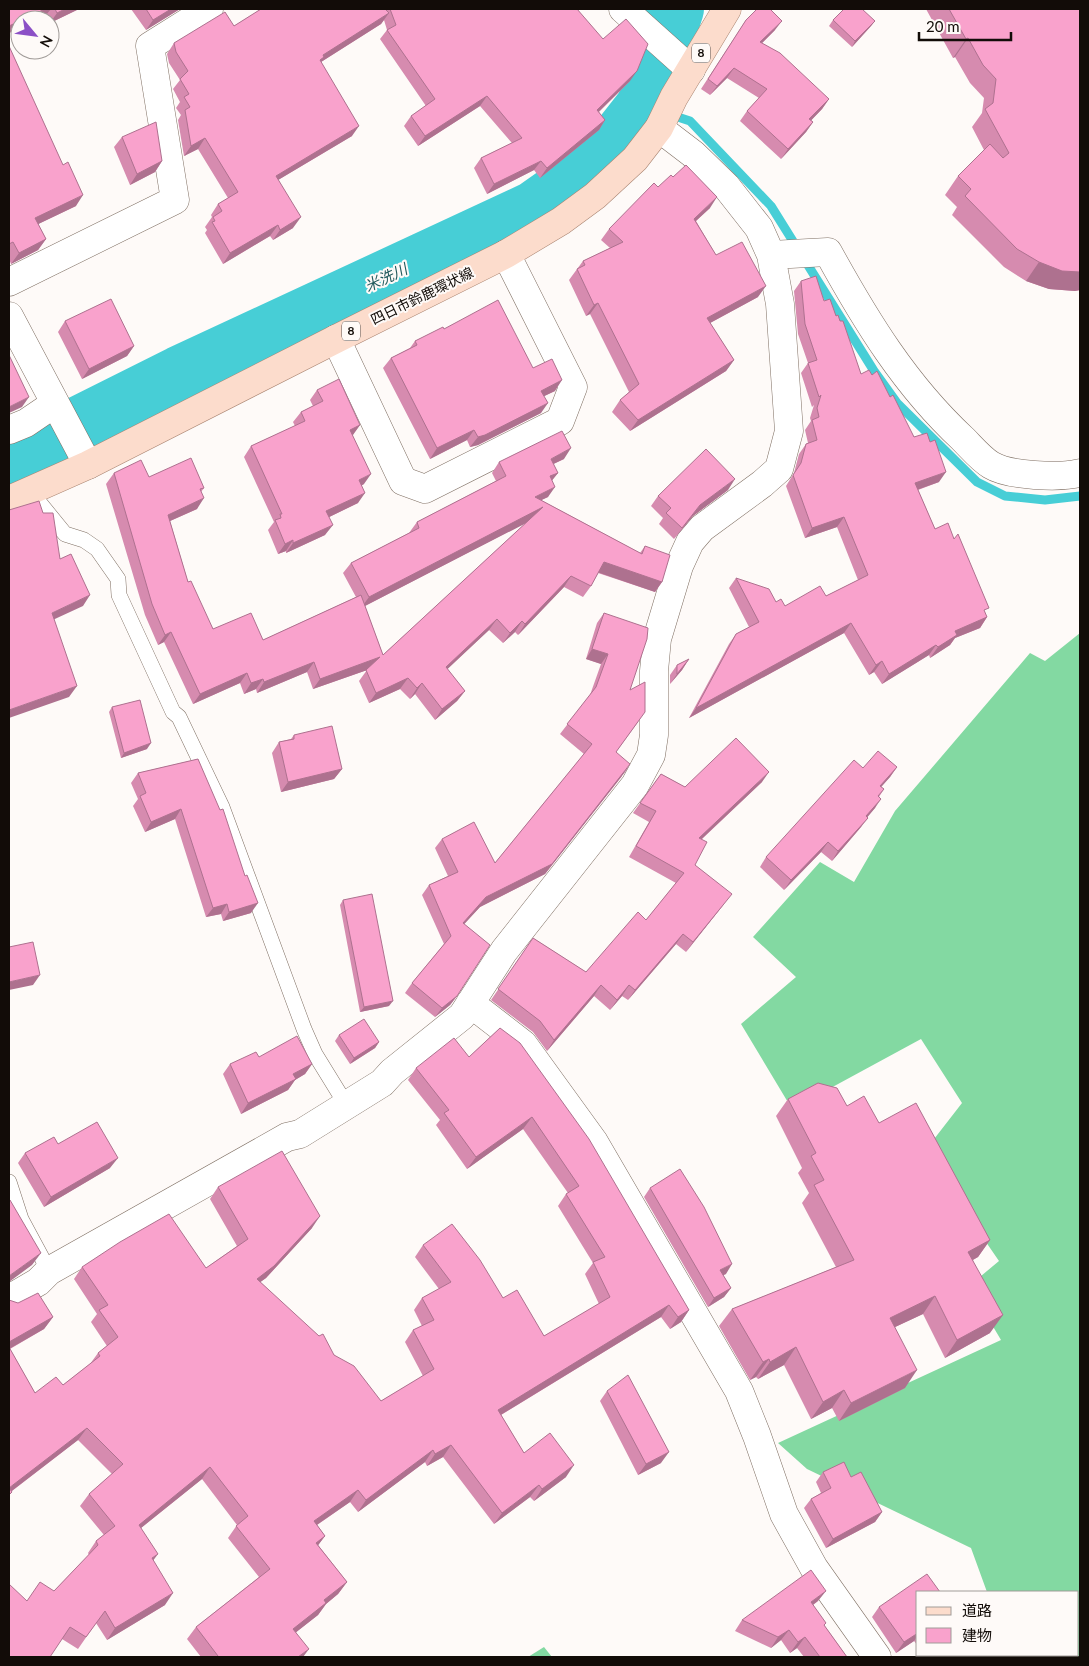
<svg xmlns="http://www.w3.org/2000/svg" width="1089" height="1666" viewBox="0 0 1089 1666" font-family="Lato,'Noto Sans JP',sans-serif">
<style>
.forest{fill:#83d9a2}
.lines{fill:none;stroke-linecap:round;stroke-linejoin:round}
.stream{stroke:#47ced6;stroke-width:9}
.river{stroke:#47ced6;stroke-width:56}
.lane-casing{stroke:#7f6f63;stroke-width:16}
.street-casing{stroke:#7f6f63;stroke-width:29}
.primary-casing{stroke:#a98471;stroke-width:29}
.lane{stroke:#fff;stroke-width:15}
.street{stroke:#fff;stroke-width:28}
.primary{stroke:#fcdccc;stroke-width:28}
.wall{fill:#d68baf;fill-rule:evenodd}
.shaded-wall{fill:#ae718f}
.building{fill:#f9a2cc;stroke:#ae718f}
.labels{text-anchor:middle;stroke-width:4;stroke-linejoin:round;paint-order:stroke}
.shield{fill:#fefaf8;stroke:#595350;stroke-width:1}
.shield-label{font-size:12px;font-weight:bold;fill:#120c08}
.street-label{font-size:14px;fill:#120c08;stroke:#fefaf8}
.water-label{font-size:15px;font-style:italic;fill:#235b5e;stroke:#fefaf8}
</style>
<rect width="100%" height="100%" fill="#fefaf8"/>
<path class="forest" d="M1080 633V1657H980L982 1655H1078V1592H987L971 1548 807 1469 778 1443 1001 1340 969 1286 999 1261 924 1152 962 1103 921 1039 792 1109 741 1024 796 977 753 937 820 862 854 882 895 811 1030 653 1045 661Z
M544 1647 552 1657H528Z"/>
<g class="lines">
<path class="stream" d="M644 106 690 121 771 206 874 371 897 403 977 482 1005 496 1045 500 1080 496"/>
<path class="river" d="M9 459 179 374 534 209 578 178 618 139 644 106 676 9"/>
<defs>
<path id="lane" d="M30 491 65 534 84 540 97 549 118 579 119 595 173 712 179 717 222 807 304 1029 315 1054 347 1106
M9 1182 21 1219 49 1271"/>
<path id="street" d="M623 9 691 70
M771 255 828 252C866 321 905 385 963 439 971 447 981 459 991 465 1009 476 1059 478 1080 473
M9 282 175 200 150 46 209 9
M9 316 88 465
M336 339 403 481 425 489 560 421 573 387 506 254
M9 430 26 423 54 404
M470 1003 523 1044 594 1142 739 1391 757 1436 784 1514 814 1568 877 1657
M9 1299 38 1282 49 1271 287 1137 300 1134 382 1083 392 1072 462 1016 504 951 635 785 651 755 654 735V671L657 639 679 566 690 542 702 528 762 484 779 469 789 431 780 304 771 255 759 228 726 186 693 154 659 128"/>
<path id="primary" d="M9 500 88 465 336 339 506 254 561 221 595 196 635 159 659 128 674 97 727 9"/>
</defs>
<use href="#lane" class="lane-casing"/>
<use href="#street" class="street-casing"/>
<use href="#primary" class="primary-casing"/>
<use href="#lane" class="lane"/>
<use href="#street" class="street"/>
<use href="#primary" class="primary"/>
</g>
<path class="wall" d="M9 9H79L50 23V20H48L46 15 36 20H20V28L9 33Z
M131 9H180L146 30Z
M261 9H577L630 81 599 112 605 120 599 130 540 178 534 170 487 194 474 168 481 158 512 143 480 106 418 146 404 126 411 116 426 106 380 39 387 30 384 20 381 24 321 62 352 136 278 180 293 228 273 240 270 236 223 264 205 233 207 230 205 227 212 217 211 215 218 204 228 198 198 149 184 156 178 120 181 115 176 108 180 102 173 89 180 80 169 63 167 54 174 43 234 26Z
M926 9H1080V290L1075 291 1049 289 1026 281 1004 267 952 215 957 207 945 195 958 176 984 150 972 127 982 113 984 98 970 83 955 57 953 58Z
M746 20 775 30 762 43 829 99 822 109 811 120 813 122 806 132 781 159 740 121 747 111 759 98 727 78 710 95 701 89Z
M833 20 875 21 871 26 852 47 829 26Z
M9 46 76 206 38 224 46 239 38 250 11 264 9 259Z
M122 137 162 161 155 172 130 185 114 147Z
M658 187 710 208 696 221 716 255 758 297 710 323 734 360 726 371 630 431 612 412 620 400 629 392 590 314 586 316 569 280 583 261 610 248 601 240 609 229Z
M801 281 824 301 836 316 861 374 872 375 890 397 914 437 939 482 918 490 935 529 987 617 980 628 955 638 950 645 930 658 929 655 882 684 874 672 869 675 844 633 689 718 729 644 736 634 749 627 729 588 736 578 776 602 785 606 826 596 858 580 837 527 805 538 786 486 794 473 799 454 806 444 808 443 805 430 811 421 810 418 814 405 812 407 801 373 808 363 798 334 794 291Z
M65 321 134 346 127 356 82 379 58 332Z
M444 329 533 368 555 391 544 396 541 413 478 445 470 447 467 440 430 459 383 368 391 358 410 348 415 341Z
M317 390 360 425 352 435 364 484 361 486 358 503 329 517 325 535 286 553V551L278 554 268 530 274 522 244 457 251 446 295 426 293 422 301 412 313 406 310 400Z
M564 459 553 464 558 473 552 480 548 497 541 500 640 553 645 546 662 582 655 592 598 573 591 586 583 597 564 587 518 635 515 632 503 643 489 630 447 669 465 691 457 701 435 720 415 694 410 699 400 689 369 703 359 681 367 670 313 689 307 672 257 693 256 689 244 694 240 683 193 704 164 642 158 645 145 615 106 484 114 473 204 488 201 492 197 509 170 521 188 582 213 629 263 640 356 597 343 573 351 563 409 533 417 522 496 481 492 473 499 462ZM527 522 383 655 365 606Z
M728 490 693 516 674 539 659 524 663 518 651 506 658 496Z
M604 613 630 690 638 722 616 752 622 776 545 874 480 907 464 924 457 996 450 1005 435 1017 405 993 412 983 444 944 422 895 429 885 448 876 435 848 442 839 495 863 584 754 560 734 590 695 601 664 586 659 597 623Z
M689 659 682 670 670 684V675L677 665Z
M112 707 147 749 121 758 109 712Z
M294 735 342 769 334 779 281 792 272 753 279 742 291 739Z
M198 759 251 913 223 921 221 914 206 917 175 819 145 832 133 806 138 799 131 783 138 773Z
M897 767 890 777 881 787 884 789 879 797 875 808 867 817 861 827 832 861 821 852 784 890 760 867 766 857 863 768Z
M661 774 685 787 762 782 702 839 695 865 724 904 686 952 676 944 628 1000 622 996 610 1010 594 996 547 1051 533 1032 491 1000 533 938 586 972 646 920 676 883 629 857 649 822 633 813Z
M343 900 389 1006 360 1012 340 905Z
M500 1028 689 1310 681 1322 670 1329 661 1317 501 1415 524 1453 566 1477 534 1501 530 1497 494 1524 443 1457 427 1466 425 1462 358 1512 350 1502 317 1525 325 1536 318 1545 347 1582 338 1594 326 1604 318 1615 296 1632 303 1657H201L187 1639 196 1627 259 1577 228 1538 237 1525 202 1479 141 1528 153 1561 165 1605 107 1640 96 1623 78 1649 62 1639 27 1601 54 1591 89 1555 88 1553 96 1541 104 1535 80 1506 89 1494 112 1474 78 1440 12 1491 9 1300 53 1317 44 1329 10 1349 35 1393 63 1385 90 1364 98 1353 107 1346 91 1322 97 1314 74 1279 82 1267 206 1268 237 1246 210 1199 218 1187 312 1228 266 1278 260 1282 381 1401 423 1376 405 1342 413 1330 422 1326 414 1310 422 1298 439 1289 415 1257 423 1245 503 1298 544 1336 599 1304 585 1274 593 1263 558 1206 566 1194 568 1193 523 1129 467 1169 436 1125 440 1120 408 1080 416 1068 469 1057Z
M339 1035 379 1042 375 1048 350 1064 335 1041Z
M259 1057 312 1064 305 1074 295 1080 288 1090 241 1114 223 1074 230 1064Z
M788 1099 847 1106 879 1123 990 1240 978 1257 973 1260 990 1333 945 1358 923 1314 895 1327 905 1388 839 1421 832 1408 811 1419 784 1365 758 1379 756 1377 750 1380 719 1326 732 1309 836 1267 802 1203 809 1193 798 1173 802 1168 776 1116Z
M58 1144 110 1168 44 1207 18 1163 25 1153Z
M650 1188 726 1274 723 1275 731 1288 724 1297 708 1307 644 1197Z
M607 1391 661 1463 638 1475 600 1401Z
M823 1472 851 1477 882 1512 875 1522 826 1548 804 1508 811 1499 821 1493 816 1482Z
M918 1592V1646L914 1641 896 1653 872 1617 879 1607Z
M818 1601 813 1605 824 1625 847 1657H804L797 1648 790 1653 781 1640 771 1648 735 1631 742 1620Z
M924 1655H971L969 1657H925Z"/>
<path class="shaded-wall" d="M45 9H51L46 15 36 20H21Z
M65 9H79L50 23 57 13Z
M171 9H180L146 30 153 20Z
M389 13 381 24 321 62 313 70 323 55Z
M20 20V28L9 33V26Z
M782 21 775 30 753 52 760 42Z
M875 21 871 26 852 47 855 41Z
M968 38 955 57 953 58 966 39Z
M734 68 727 78 710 95 717 86Z
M637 71 630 81 590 120 597 110Z
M487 96 480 106 418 146 425 136Z
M829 99 822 109 803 129 809 119Z
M605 120 599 130 540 178 547 168Z
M813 122 806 132 781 159 788 149Z
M359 126 352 136 268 186 276 176Z
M205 138 198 149 184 156 191 146Z
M162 161 155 172 130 185 137 174Z
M541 161 534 170 487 194 494 184Z
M83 195 76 206 28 229 35 218Z
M717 197 710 208 686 230 694 219Z
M301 217 293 228 273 240 280 230Z
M278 225 270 236 223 264 230 253Z
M46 239 38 250 11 264 19 253Z
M1039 262 1080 272V290L1075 291 1049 289 1026 281Z
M766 286 758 297 699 329 707 318Z
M598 303 590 314 586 316 594 305Z
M134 346 127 356 82 379 89 369Z
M734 360 726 371 630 431 638 420Z
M562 380 555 391 534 401 541 391Z
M29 397 22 407 9 413V407Z
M548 403 541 413 478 445 470 447 478 437Z
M360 425 353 435 342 440 350 430Z
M474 430 467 440 430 459 437 448Z
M571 448 564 459 543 469 551 459Z
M946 472 939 482 908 493 915 483Z
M558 473 550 483V476Z
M371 474 364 484 352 490 359 480Z
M735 479 728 490 693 516 674 539 700 505Z
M555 487 548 497 527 507 535 497Z
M365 493 358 503 319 522 326 511Z
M204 498 197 509 161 525 168 515Z
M543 507 536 518 361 608 369 597Z
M844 517 837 527 805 538 812 528Z
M333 525 325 535 286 553 293 543Z
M293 540 286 551 278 554 285 544Z
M604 562 662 582 655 592 597 572Z
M571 576 564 587 518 635 525 624Z
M90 595 83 606 44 624 52 613Z
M987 617 980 628 955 638 950 645 930 658 938 647 955 631Z
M497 619 489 630 438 678 446 667Z
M522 621 515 632 503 643 510 633Z
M851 623 844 633 689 718 696 708Z
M171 632 164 642 158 645 165 635Z
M936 645 929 655 882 684 889 674Z
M592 649 608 654 601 664 586 659Z
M380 657 373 668 313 689 320 679Z
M689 659 682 670 670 684 677 674Z
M882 661 874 672 869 675 876 665Z
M314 662 307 672 257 693 264 682Z
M247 673 240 683 193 704 200 694Z
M408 678 400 689 369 703 376 693Z
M263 679 256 689 244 694 251 683Z
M422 683 415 694 410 699 417 688Z
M77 686 69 697 9 718V710Z
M465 691 457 701 435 720 442 709Z
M151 743 147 749 121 758 124 753Z
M629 767 545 874 480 907 456 933 463 923 486 897Z
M897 767 890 777 874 795 880 786Z
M342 769 334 779 281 792 288 782Z
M769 772 762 782 692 848 699 838Z
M881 799 875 808 860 826 866 816Z
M181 809 175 819 145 832 151 822Z
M868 818 861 827 832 861 838 851Z
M828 842 821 852 784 890 791 880Z
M732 894 724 904 686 952 693 942Z
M258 903 251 913 223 921 229 912Z
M227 904 221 914 206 917 213 908Z
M683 934 676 944 628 1000 635 990Z
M40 975 33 985 9 990V982Z
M601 985 594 996 547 1051 554 1040Z
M629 985 622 996 610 1010 617 1000Z
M457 996 450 1005 435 1017 442 1008Z
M393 1001 389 1006 360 1012 364 1007Z
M379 1042 375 1048 350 1064 354 1058Z
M312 1064 305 1074 295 1080 288 1090 241 1114 248 1103 293 1074Z
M532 1117 523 1129 467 1169 476 1157Z
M118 1158 110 1168 44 1207 51 1197Z
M320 1216 312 1228 266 1278 248 1291 257 1279Z
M990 1240 978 1257 956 1269 968 1252Z
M41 1253 32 1265 9 1282V1276Z
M732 1264 726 1274 714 1279 720 1270Z
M731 1288 724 1297 708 1307 714 1298Z
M935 1296 923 1314 878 1335 890 1318Z
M669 1305 661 1317 489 1422 498 1410Z
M689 1310 681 1322 670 1329 678 1317Z
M1003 1315 990 1333 945 1358 957 1340Z
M53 1317 44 1329 9 1349V1342Z
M796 1347 784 1365 758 1379 770 1362Z
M769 1359 756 1377 750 1380 763 1362Z
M917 1370 905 1388 839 1421 851 1403Z
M844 1390 832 1408 811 1419 823 1402Z
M87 1428 78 1440 9 1493V1488Z
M451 1445 443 1457 427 1466 435 1454Z
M433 1450 425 1462 358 1512 366 1500Z
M669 1452 661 1463 638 1475 646 1464Z
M574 1465 566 1477 534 1501 542 1489Z
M210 1467 202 1479 131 1536 139 1525Z
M539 1485 530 1497 494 1524 502 1513Z
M358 1490 350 1502 305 1533 314 1521Z
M882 1512 875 1522 826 1548 833 1539Z
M325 1536 316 1548V1543Z
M158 1554 149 1566 152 1558Z
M347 1582 338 1594 326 1604 318 1615 285 1641 293 1629 324 1600Z
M826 1591 818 1601 803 1612 811 1602Z
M173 1593 165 1605 107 1640 115 1628Z
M789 1630 781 1640 771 1648 778 1637Z
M918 1633V1635L914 1641 896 1653 904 1642Z
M805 1637 797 1648 790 1653 798 1642Z
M309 1649 303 1657H298Z
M965 1655H971L969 1657H961Z"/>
<path class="building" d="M9 9H45L9 26Z
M55 9H65L57 13Z
M146 9H171L153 20Z
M261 9H385L389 13 323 55 324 57 320 60 359 126 276 176 301 217 280 230 278 225 230 253 212 222 215 221 213 217 222 211 218 204 238 192 205 138 191 146 185 110 190 107 184 97 189 94 180 79 188 71 176 52 174 43 225 12 234 26Z
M390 9H577L603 39 626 19 648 44 637 71 597 110 605 120 547 168 541 161 494 184 481 158 522 138 487 96 425 136 411 116 435 99 387 30 396 25Z
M757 9H770L782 21 760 42 780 53 829 99 809 119 813 122 788 149 747 111 767 89 734 68 717 86 708 79 746 20Z
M844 9H862L875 21 855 41 833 20Z
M949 9H1080V272L1062 271 1039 262 1017 249 965 196 971 189 958 176 990 144 1003 158 1009 153 985 109 993 103 996 79 983 65 968 38 966 39Z
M9 46 63 165 68 162 83 195 35 218 46 239 19 253 13 242 9 244Z
M156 122 162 161 137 174 122 137Z
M686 165 717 197 694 219 716 255 742 242 766 286 707 318 734 360 638 420 620 400 639 384 598 303 594 305 577 269 585 265 583 261 623 242 609 229 654 183 658 187 671 175 673 177Z
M816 276 824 301 830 299 836 316 838 315 840 321H843L861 374 869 370 872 375 877 371 890 397 893 395 914 437 927 433 930 442 935 440 946 472 915 483 935 529 948 523 954 539 958 534 989 608 984 610 987 617 955 631 957 635 938 647 936 645 889 674 882 661 876 665 851 623 696 708 736 634 759 622 736 578 769 589 776 602 781 599 785 606 820 586 826 596 868 575 844 517 812 528 793 475 801 463 806 444 817 440 812 420 819 417 817 408 821 395 819 397 808 363 817 360 805 324 801 281Z
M111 299 134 346 89 369 65 321Z
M498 300 533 368 552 359 562 380 541 391 548 403 485 435 478 437 474 430 437 448 391 358 417 345 415 341 443 327 444 329Z
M9 355 29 397 9 407Z
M339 379 360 425 350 430 371 474 359 480 365 493 326 511 333 525 293 543V540L285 544 275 520 281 518 280 514H282L251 446 305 421 301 412 323 401 317 390Z
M562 431 571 448 551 459 558 473 550 476 555 487 535 497 642 554 645 546 670 555 662 582 604 562 591 586 571 576 525 624 522 621 510 633 497 619 446 667 465 691 442 709 422 683 417 688 408 678 376 693 366 670 380 657 320 679 314 662 264 682 263 679 251 683 247 673 200 694 171 632 165 635 152 604 114 473 141 460 149 477 191 458 204 488 200 489 204 498 168 515 188 582 191 581 213 629 251 613 263 640 361 595 383 655 543 507 369 597 351 563 419 528 417 522 506 476 499 462Z
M706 449 735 479 700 505 682 528 666 513 671 508 658 496Z
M39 501 43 513H53L60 559 71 554 90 595 52 613 77 686 9 710V510Z
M604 613 648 628 647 639 630 690 645 682V712L616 752 630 764 552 864 486 897 463 923 490 945 457 996 442 1008 412 983 451 936 429 885 458 872 442 839 474 822 495 863 592 744 567 724 596 687 608 654 592 649Z
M689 659 677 674V665Z
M140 700 151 743 124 753 112 707Z
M332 726 342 769 288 782 279 742 294 739V735Z
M736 738 769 772 699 838 707 842 695 865 732 894 693 942 683 934 635 990 629 985 617 1000 601 985 554 1040 540 1021 498 989 533 938 586 972 638 912 646 920 684 873 636 846 656 811 640 803 661 774 685 787Z
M878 751 897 767 880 786 884 789 878 796 881 799 866 816 868 818 838 851 828 842 791 880 766 857 854 760 863 768Z
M198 759 220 810 223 809 245 876 247 875 258 903 229 912 227 904 213 908 181 809 151 822 140 796 146 793 138 773Z
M372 894 393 1001 364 1007 343 900Z
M33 942 40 975 9 982V947Z
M364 1019 379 1042 354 1058 339 1035Z
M500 1028 520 1043 589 1139 689 1310 678 1317 669 1305 498 1410 524 1453 550 1433 574 1465 542 1489 539 1485 502 1513 451 1445 435 1454 433 1450 366 1500 358 1490 314 1521 325 1536 316 1543 347 1582 324 1600 326 1603 293 1629 309 1649 298 1657H216L218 1656 196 1627 270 1569 236 1526 248 1516 210 1467 139 1525 158 1554 152 1558 173 1593 115 1628 105 1611 86 1637 70 1627 50 1657H9V1584L27 1601 40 1582 54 1591 98 1545 96 1541 115 1526 89 1494 123 1464 87 1428 9 1488 12 1492 9 1495V1347L35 1393 56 1377 63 1385 100 1356 98 1353 118 1337 99 1310 108 1305 82 1267 120 1242 169 1214 206 1268 248 1239 218 1187 282 1151 320 1216 274 1266 257 1279 319 1336 323 1334 334 1355 354 1366 381 1401 434 1369 413 1330 434 1320 422 1298 451 1282 423 1245 452 1224 480 1260 503 1298 517 1290 544 1336 610 1297 593 1262 605 1257 566 1194 579 1186 532 1117 476 1157 444 1113 449 1110 416 1068 454 1038 469 1057Z
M297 1036 312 1064 293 1074 296 1079 248 1103 230 1064 256 1052 259 1057Z
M818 1083 837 1088 847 1106 864 1096 879 1123 916 1103 990 1240 968 1252 1003 1315 957 1340 935 1296 890 1318 917 1370 851 1403 844 1390 823 1402 796 1347 770 1362 769 1359 763 1362 732 1309 854 1260 814 1185 824 1180 811 1156 816 1153 788 1099Z
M97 1122 118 1158 51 1197 25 1153 54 1137 58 1144Z
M680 1169 704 1207 732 1264 720 1270 731 1288 714 1298 650 1188Z
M10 1200 41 1253 9 1276V1201Z
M38 1293 53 1317 9 1342V1300L18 1303Z
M628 1375 669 1452 646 1464 607 1391Z
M844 1462 851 1477 861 1472 882 1512 833 1539 811 1499 831 1488 823 1472Z
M811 1570 826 1591 811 1602 826 1623 824 1625 847 1657H820L805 1637 798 1642 789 1630 778 1637 742 1620Z
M927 1574 940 1592H918V1633L904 1642 879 1607Z
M943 1655H965L961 1657H951L950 1655 947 1657H945Z"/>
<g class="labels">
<g class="shield">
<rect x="692" y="43.5" width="18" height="19" rx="4"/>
<rect x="342" y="321.5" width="18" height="19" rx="4"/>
</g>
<g class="shield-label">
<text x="701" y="57">8</text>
<text x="351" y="335">8</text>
</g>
<g class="street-label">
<text transform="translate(422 296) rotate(-26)" y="5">四日市鈴鹿環状線</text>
</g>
<g class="water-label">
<text transform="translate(386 278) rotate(-25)" y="5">米洗川</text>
</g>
</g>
<rect width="1089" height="1666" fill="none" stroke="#120c08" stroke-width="20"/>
<rect x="916" y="1591" width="162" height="65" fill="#fefaf8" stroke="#a09b98"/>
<rect x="926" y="1607" width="25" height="8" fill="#fcdccc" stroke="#a09b98"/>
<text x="962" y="1616" font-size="15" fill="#120c08">道路</text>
<rect x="926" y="1628" width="25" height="15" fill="#f9a2cc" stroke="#a09b98"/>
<text x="962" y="1641" font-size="15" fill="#120c08">建物</text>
<g transform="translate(35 35) rotate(119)"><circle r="24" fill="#fefaf8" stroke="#a09b98"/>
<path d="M0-4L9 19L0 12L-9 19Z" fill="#8b50c6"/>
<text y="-8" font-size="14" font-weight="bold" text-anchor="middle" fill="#120c08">N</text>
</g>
<path d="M919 32v8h92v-8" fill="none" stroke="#120c08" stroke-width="2.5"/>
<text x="926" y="32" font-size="15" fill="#120c08" stroke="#fefaf8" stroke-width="4" paint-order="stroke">20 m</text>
</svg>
